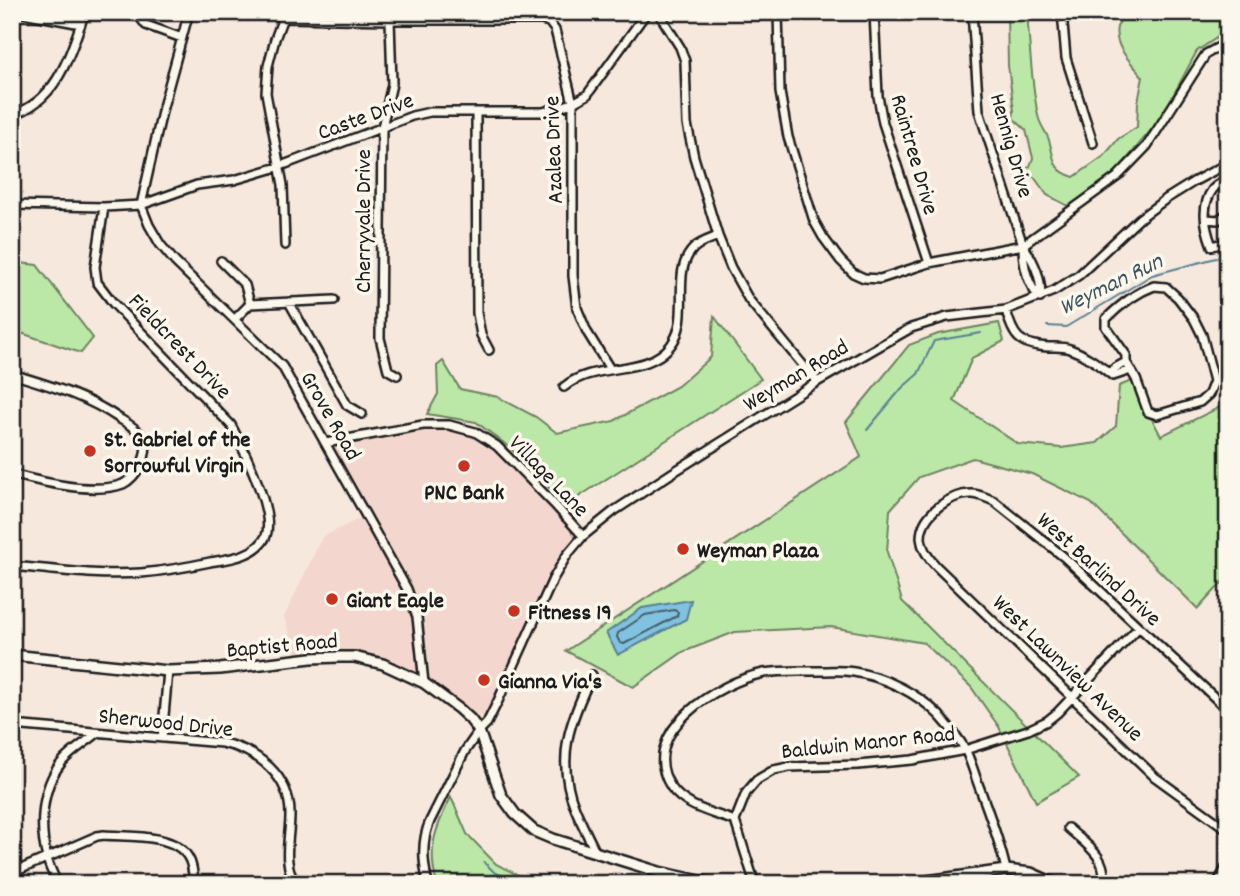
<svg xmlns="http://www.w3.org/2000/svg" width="1240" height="896" viewBox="0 0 1240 896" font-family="Dekko,sans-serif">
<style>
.built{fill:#f3d7ce}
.green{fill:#bbe8a6;stroke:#6c8261;stroke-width:2}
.water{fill:#80c2e0;stroke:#588092;stroke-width:2}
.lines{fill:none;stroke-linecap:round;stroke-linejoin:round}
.shore{stroke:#445e6a;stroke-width:2}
.stream{stroke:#588092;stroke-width:2}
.minor-casing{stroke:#1c1c1c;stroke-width:12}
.major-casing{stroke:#1c1c1c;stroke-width:14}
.minor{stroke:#fbf7ec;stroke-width:7}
.major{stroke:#fbf7ec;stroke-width:9}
.poi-dot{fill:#c8321e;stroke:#fbf7ec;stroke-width:2.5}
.labels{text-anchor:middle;stroke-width:7;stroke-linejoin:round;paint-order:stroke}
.street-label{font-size:23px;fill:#1c1c1c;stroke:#fbf7ec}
.poi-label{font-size:23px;font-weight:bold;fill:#1c1c1c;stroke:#fbf7ec;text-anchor:start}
.water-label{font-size:24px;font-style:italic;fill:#3f5661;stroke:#fbf7ec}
</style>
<rect width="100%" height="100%" fill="#f7e8de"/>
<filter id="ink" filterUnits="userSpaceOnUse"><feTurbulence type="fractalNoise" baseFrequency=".0143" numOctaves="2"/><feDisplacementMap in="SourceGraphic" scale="14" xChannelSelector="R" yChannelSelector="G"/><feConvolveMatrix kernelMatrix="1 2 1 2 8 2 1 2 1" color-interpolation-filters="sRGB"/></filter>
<g filter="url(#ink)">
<path class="built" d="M447 427 472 435 496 449 576 533 577 537 542 596 489 712 484 716 479 717 474 715 434 682 410 669 361 652 329 649 296 653 284 617 322 537 370 513 335 450 338 444 426 428Z"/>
<path class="green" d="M1007 12H1027C1030 46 1031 82 1038 115 1039 124 1046 131 1049 140 1055 159 1051 170 1074 177L1104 156 1118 139 1137 127 1138 102 1143 77C1132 63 1113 47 1117 27 1119 22 1123 17 1126 12H1228V35L1218 37 1197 51 1161 118 1117 171 1070 207 1047 195 1034 177 1019 173 1030 166 1033 158 1026 130 1013 118 1014 111 1008 66Z
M12 262 37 265 93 338 81 353 12 330Z
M714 316 761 379 566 505 509 447 476 422 427 414 438 394 437 366 443 361 460 389 498 397 536 417 557 433 614 421 678 386 711 357Z
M999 323 1004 341 972 358 954 401 1018 444 1061 448 1097 443 1116 426 1119 386 1132 381 1161 436 1228 403V576L1198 609 1091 503 1032 474 973 458 919 477 890 510 887 552 902 601 1079 777 1036 802 999 727 971 687 924 643 831 627 735 632 683 652 633 687 566 651 861 457 846 422 909 345 938 334Z
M451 797 467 834 496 864 518 875 542 884H480L478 881 469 884H437C427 849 435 829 451 797Z"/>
<path class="water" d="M691 600 686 619 618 655 606 633 642 608Z"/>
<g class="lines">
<path class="shore" d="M674 610 678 612 677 616 624 644 620 643 617 637 618 633 645 615Z"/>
<path class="stream" d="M1047 326 1066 327 1152 275 1216 258 1228 252
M867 430 902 388 918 374 934 341 981 333
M484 862 495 873 529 884"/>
<defs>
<path id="minor" d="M18 12 81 24
M136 12 146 25 182 38
M189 12 163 107 141 205 149 225 160 244 175 262 282 366 407 589 417 617 424 683
M658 12 680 47 685 61 687 124 694 157 718 236 731 268 749 300 817 382
M778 12 780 92 788 137 814 221 823 237 840 260 853 273 864 278 880 279 929 263 1023 245 1117 177 1147 146 1206 54 1228 42
M874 12 878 96 883 123 929 263
M972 12 979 111 1023 245C1034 261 1043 279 1040 298
M1062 12 1066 58 1093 143
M283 18 390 20H541L549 22 555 30 573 103V276L577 308 587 332 610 369
M390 20 392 84 382 127 380 338 388 370 397 375
M476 113 477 313 481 335 489 350
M12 115C59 100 70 53 85 12
M1228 178C1223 182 1217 185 1213 189 1200 206 1205 228 1212 246L1228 242
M12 205 104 207 141 205 197 185 234 180 278 167 412 116 430 112H543L573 103 587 95 644 16 649 12
M1206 219 1218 220 1228 213
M285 245 283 185 266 93 268 66 275 39 285 12
M1023 246C1023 265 1027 284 1040 298
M221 261 245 285 250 304
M1154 286 1166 287 1178 298 1194 319 1202 335 1214 381 1209 394 1200 402 1157 415 1148 412 1136 379 1126 362V355L1106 327V319C1120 305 1135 293 1154 286Z
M289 302 347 405 362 414
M1006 310C1013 337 1019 345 1048 347 1055 347 1063 346 1070 349 1087 355 1099 365 1113 376L1131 370
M235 319 250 304 334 300
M1109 373 1115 368 1126 362
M12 374C51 386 87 396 120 419 127 423 136 428 141 435 148 444 146 455 141 465 137 472 131 480 123 484 94 495 41 482 12 474
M564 387C594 361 647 377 671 345 693 316 669 272 694 248 700 242 711 239 718 236
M326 443 423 425H449L475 432 497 446 554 504 583 536
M12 566C55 570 98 576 141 573 164 571 187 567 210 562 229 559 257 556 266 536 275 512 243 448 231 425L113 303 97 282 95 267 104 207
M592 675C570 720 555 759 575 808 581 823 589 838 596 853
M1228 710 1064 557 994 501C987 498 981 495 973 494 951 493 921 514 921 538 922 550 929 559 937 567L1155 777 1228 830
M12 725 222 743C257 750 291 776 290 816 290 838 281 865 297 884
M162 738 168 671
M735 821C714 813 684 807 671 787 636 732 719 682 764 673 781 670 799 671 817 671 829 671 842 670 854 672 885 677 917 693 939 715 948 725 958 737 965 749 971 761 975 776 980 789 990 816 1000 842 1006 870
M1068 828C1085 844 1109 857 1103 884
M12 873 97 836 104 835C128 837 174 833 188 857 193 865 193 874 194 884
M57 884C54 875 49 867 47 858 39 827 41 787 62 762 72 751 85 743 96 734
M428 884C423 862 421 842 430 821L465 751 479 731 487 723 498 701 553 579 567 555 583 536 614 511 672 473 817 382 911 328 947 317 1006 310 1054 291 1079 275 1140 218 1166 199 1195 181 1228 163
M755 884 735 821 746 793 757 780 774 770 789 767 858 765 912 760 965 750 1028 730 1047 721 1057 713 1138 628
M1217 884 1228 864"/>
<path id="major" d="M12 655 168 671 220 669 311 658 339 657H354L383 664 424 683 459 709 470 719 479 731 501 795 515 814 534 831 553 839 659 872 714 884
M905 884 1006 870 1031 873 1056 884"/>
</defs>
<use href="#minor" class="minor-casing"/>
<use href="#major" class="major-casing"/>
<use href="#minor" class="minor"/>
<use href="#major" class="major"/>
</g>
</g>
<g class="poi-dot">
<circle cx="90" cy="451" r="7"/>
<circle cx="464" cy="466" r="7"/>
<circle cx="683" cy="549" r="7"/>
<circle cx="332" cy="599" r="7"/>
<circle cx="514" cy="611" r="7"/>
<circle cx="484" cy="680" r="7"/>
</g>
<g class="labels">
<g class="street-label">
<text transform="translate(365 115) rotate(-20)" y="8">Caste Drive</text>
<text transform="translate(1013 145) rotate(74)" y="8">Hennig Drive</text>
<text transform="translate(552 150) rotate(-92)" y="8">Azalea Drive</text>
<text transform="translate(916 154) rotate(74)" y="8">Raintree Drive</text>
<text transform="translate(362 221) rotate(-90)" y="8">Cherryvale Drive</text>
<text transform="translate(181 345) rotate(46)" y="8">Fieldcrest Drive</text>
<text transform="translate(795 374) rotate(-31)" y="8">Weyman Road</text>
<text transform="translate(332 415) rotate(60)" y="8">Grove Road</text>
<text transform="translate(550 475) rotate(46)" y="8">Village Lane</text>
<text transform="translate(1100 568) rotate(42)" y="8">West Barlind Drive</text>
<text transform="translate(282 644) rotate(-5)" y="8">Baptist Road</text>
<text transform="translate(1069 667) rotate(44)" y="8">West Lawnview Avenue</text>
<text transform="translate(166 721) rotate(6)" y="8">Sherwood Drive</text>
<text transform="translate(868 741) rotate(-6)" y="8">Baldwin Manor Road</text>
</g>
<g class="poi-label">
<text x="104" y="446">St. Gabriel of the<tspan x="104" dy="26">Sorrowful Virgin</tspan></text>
<text x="464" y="499" text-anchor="middle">PNC Bank</text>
<text x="697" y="557">Weyman Plaza</text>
<text x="346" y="607">Giant Eagle</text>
<text x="528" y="619">Fitness 19</text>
<text x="498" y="688">Gianna Via's</text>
</g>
<g class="water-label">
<text transform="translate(1110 283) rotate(-26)" y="8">Weyman Run</text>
</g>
</g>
<rect width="1240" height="896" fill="none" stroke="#fbf7ec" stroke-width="42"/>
<rect x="21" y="21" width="1198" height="854" fill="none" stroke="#1c1c1c" stroke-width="2.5" filter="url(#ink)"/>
</svg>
